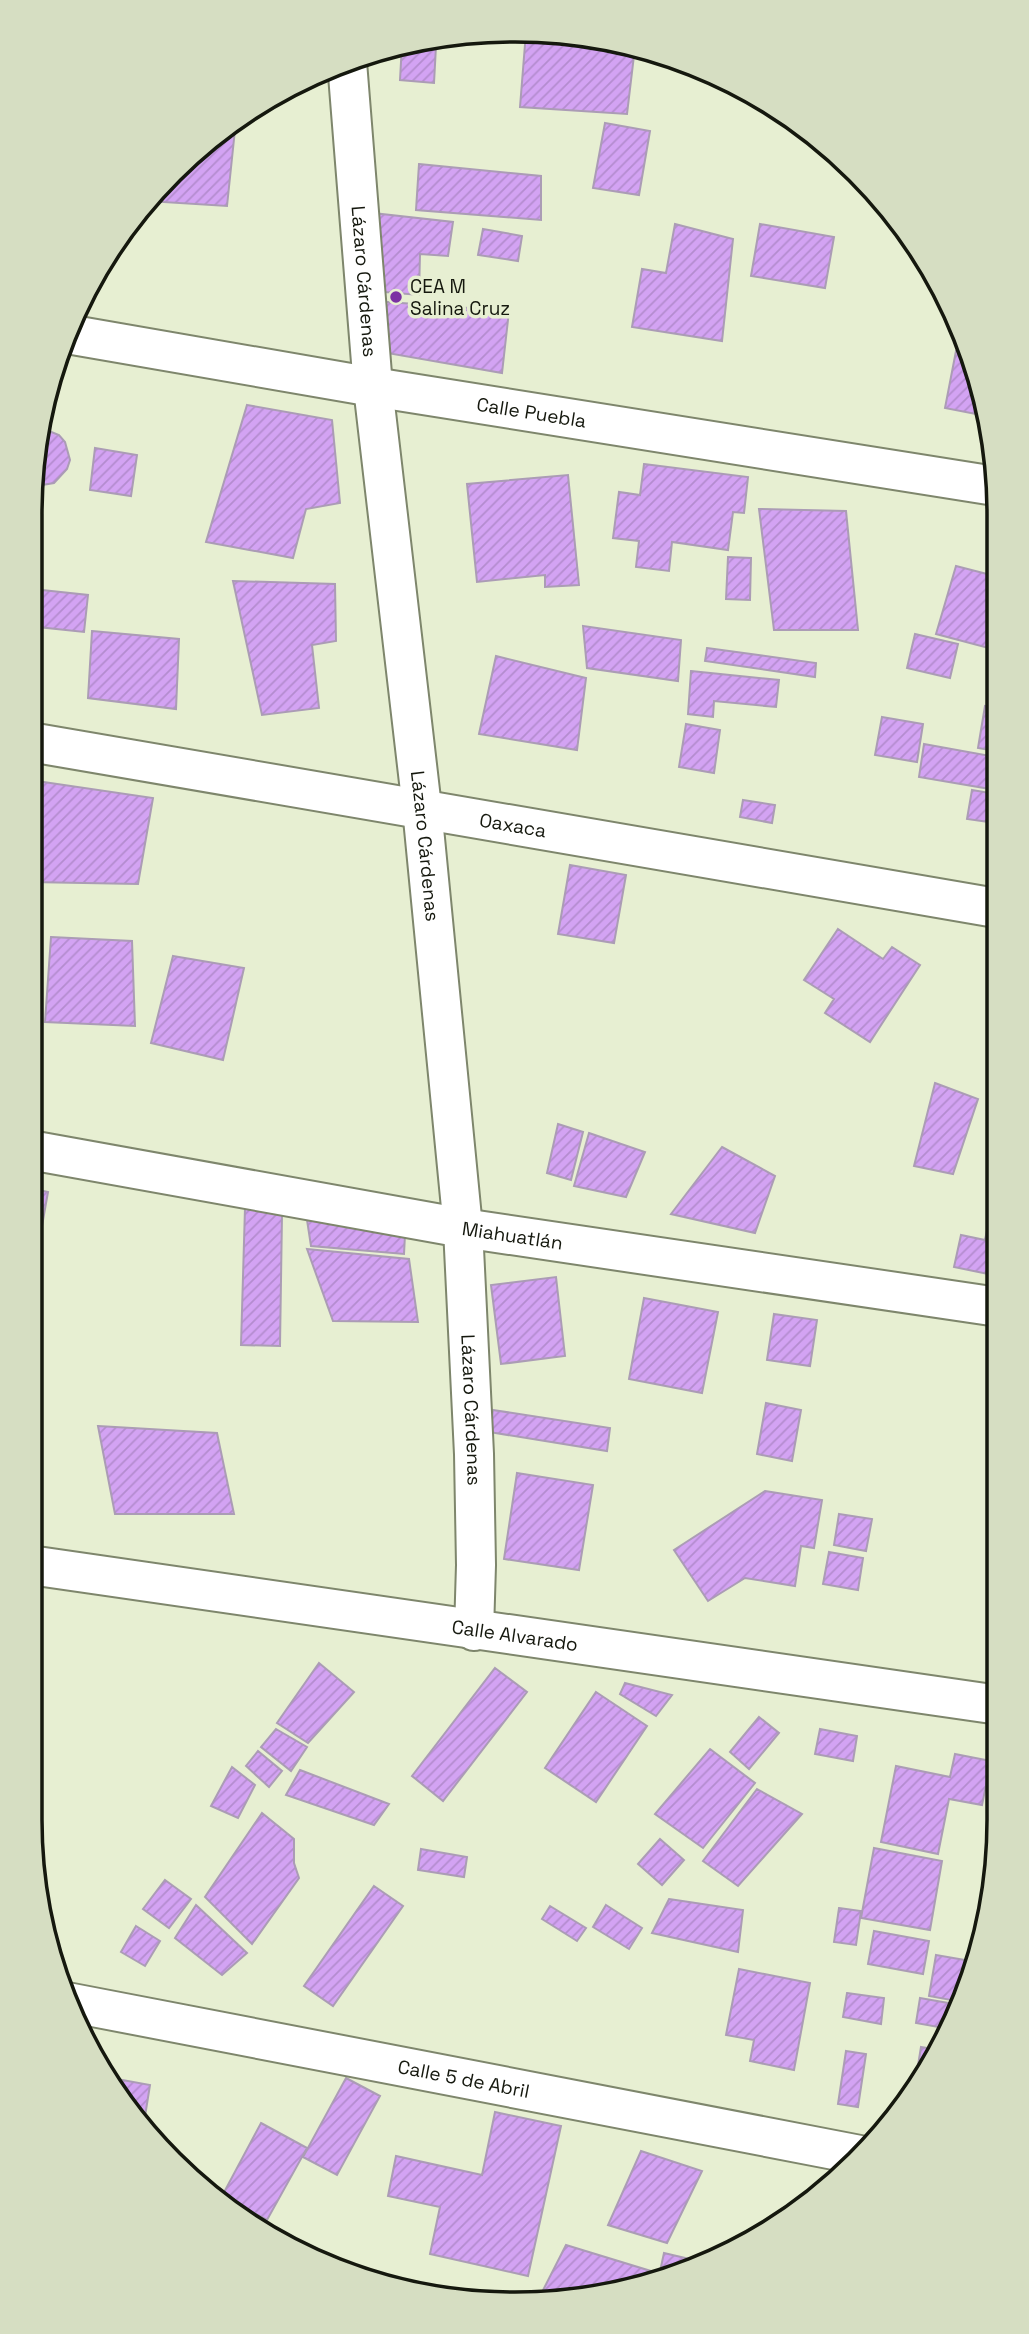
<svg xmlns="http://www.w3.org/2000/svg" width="1029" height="2334" viewBox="0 0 1029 2334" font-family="'Space Grotesk',sans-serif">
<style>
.building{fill:url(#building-hatch);stroke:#ab9cb5;stroke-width:2}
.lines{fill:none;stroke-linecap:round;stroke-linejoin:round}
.minor-casing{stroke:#7e866c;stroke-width:42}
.tertiary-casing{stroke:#7e866c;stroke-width:42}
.minor{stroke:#fff;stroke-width:38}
.tertiary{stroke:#fff;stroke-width:38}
.poi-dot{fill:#7b31a3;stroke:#e7efd2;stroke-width:2.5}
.labels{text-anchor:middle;stroke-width:7;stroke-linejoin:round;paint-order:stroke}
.street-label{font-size:19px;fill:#15180e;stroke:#e7efd2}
.poi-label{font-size:19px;fill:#15180e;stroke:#e7efd2;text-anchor:start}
.rim{fill:none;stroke:#15180e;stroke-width:3.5}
</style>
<defs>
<pattern id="building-hatch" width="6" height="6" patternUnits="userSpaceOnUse" patternTransform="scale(1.75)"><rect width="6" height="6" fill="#d3a3f3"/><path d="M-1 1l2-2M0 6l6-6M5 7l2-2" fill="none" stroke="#b48ccf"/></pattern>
</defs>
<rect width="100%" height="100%" fill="#e7efd2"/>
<path class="building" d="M526 32 578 34 635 47 627 114 520 107Z
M417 42 436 46 434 83 400 80 402 44Z
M236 120 227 206 146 201 220 130Z
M605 123 650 131 639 195 593 188Z
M419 164 541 176V220L416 210Z
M373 213 453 222 448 256 420 254 419 295 385 292Z
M675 224 733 239 722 341 632 327 642 269 666 273Z
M760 224 834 237 825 288 751 276Z
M483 229 522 236 518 261 478 255Z
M374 301 509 311 502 373 387 353Z
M956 351 969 354 986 416 945 408Z
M247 405 332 420 340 503 306 509 293 558 206 542Z
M44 429 59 435 65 442 70 460 67 469 54 483 36 486Z
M95 448 137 455 131 496 90 490Z
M644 464 748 477 744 513 733 512 728 550 672 542 669 571 636 567 639 541 613 538 619 492 640 495Z
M568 475 579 585 545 587V575L477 582 467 484Z
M759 509 846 511 858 630H774Z
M728 557 751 558 750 600 726 599Z
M956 566 995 576 996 650 936 634Z
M233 581 335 584 336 641 312 645 319 708 262 715Z
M42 590 88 595 84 632 38 627Z
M583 626 681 640 678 681 587 668Z
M92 631 179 639 176 709 88 698Z
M915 634 958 644 950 678 907 668Z
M707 648 816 663 815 677 705 661Z
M496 656 586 678 577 750 479 734Z
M691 671 779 680 776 707 714 701 713 717 688 714Z
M985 706 996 708V751L978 748Z
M882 717 923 724 917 762 875 755Z
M686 724 720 730 714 773 679 767Z
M924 744 996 757V790L919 777Z
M30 780 153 798 138 884 30 882Z
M972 790 996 794V823L967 819Z
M743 800 775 805 772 823 740 817Z
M570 865 626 875 614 943 558 934Z
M838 929 883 959 892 947 920 965 870 1042 825 1013 834 999 804 980Z
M51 937 132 941 135 1026 45 1022Z
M173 956 244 968 223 1060 151 1043Z
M935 1083 978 1099 953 1174 914 1166Z
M558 1124 583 1132 571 1180 547 1173Z
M589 1133 645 1152 626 1197 574 1186Z
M722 1147 775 1176 755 1233 671 1214Z
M997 1183 998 1276 954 1267 961 1235 985 1240Z
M30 1188 48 1192 33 1277 30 1276Z
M245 1208 282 1215 280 1346 241 1345Z
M307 1220 405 1235 404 1254 311 1246Z
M307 1249 409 1259 418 1322 333 1321Z
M556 1277 565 1356 501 1364 491 1285Z
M644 1298 718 1312 702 1393 629 1379Z
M774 1314 817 1320 810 1366 767 1360Z
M766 1403 801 1410 792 1461 757 1454Z
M493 1410 610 1428 607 1451 489 1432Z
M98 1426 217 1433 234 1514H115Z
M517 1473 593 1485 579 1570 504 1559Z
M765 1491 822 1500 814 1548 801 1546 795 1586 745 1578 708 1601 674 1550Z
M839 1514 872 1519 866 1551 834 1545Z
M829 1552 863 1558 858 1590 823 1584Z
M319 1663 354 1692 308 1743 277 1723Z
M495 1668 527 1692 443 1801 412 1776Z
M625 1683 672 1695 656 1716 620 1694Z
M596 1692 647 1726 596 1802 545 1768Z
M759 1717 779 1733 749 1769 730 1752Z
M276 1729 307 1747 291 1771 261 1747Z
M820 1729 857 1736 853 1761 815 1754Z
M710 1749 755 1783 703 1848 655 1814Z
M258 1751 282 1771 269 1787 246 1766Z
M955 1754 991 1761 982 1805 949 1799 938 1854 881 1842 896 1766 950 1777Z
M232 1767 255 1785 238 1818 211 1806Z
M300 1770 389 1804 374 1825 286 1795Z
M757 1789 802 1814 738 1886 703 1861Z
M262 1813 294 1839V1863L299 1878 252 1944 205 1897Z
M660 1839 684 1860 662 1885 638 1864Z
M874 1848 942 1861 930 1930 861 1918Z
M421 1849 467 1857 464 1877 418 1870Z
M165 1880 191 1899 169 1928 143 1909Z
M374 1886 403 1906 333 2006 304 1986Z
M669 1899 743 1910 738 1952 652 1933Z
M196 1905 247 1953 222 1975 175 1938Z
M606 1905 642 1928 629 1949 593 1927Z
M550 1906 586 1928 577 1941 542 1919Z
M839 1908 861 1911 856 1945 834 1942Z
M136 1926 160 1941 145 1966 121 1952Z
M874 1931 929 1941 923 1974 868 1964Z
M936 1955 971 1961 966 1993 962 2002 929 1996Z
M739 1969 810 1983 794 2070 750 2061 754 2040 726 2035Z
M847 1993 884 1998 881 2024 843 2017Z
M920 1998 960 2005 949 2029 916 2023Z
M921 2047 940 2050 935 2062 914 2090Z
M846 2051 866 2054 858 2107 838 2104Z
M106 2077 150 2085 143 2129Z
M346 2078 380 2096 337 2175 303 2157Z
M495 2112 561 2126 528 2276 430 2254 440 2207 388 2196 396 2156 482 2175Z
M261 2123 307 2148 267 2220 222 2196Z
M641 2151 702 2171 667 2243 608 2225Z
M566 2245 654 2272 651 2279 609 2295 537 2302Z
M664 2253 698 2261 659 2276Z"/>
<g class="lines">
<defs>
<g id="minor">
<path id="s1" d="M347 62 373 387 422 808 463 1228 474 1454 476 1565 474 1631"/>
<path id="s2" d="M30 742 996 908"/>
<path id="s3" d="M30 1150 463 1228 998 1307"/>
<path id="s4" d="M30 1565 999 1705"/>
<path id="s5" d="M67 2002 860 2155"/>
</g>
<g id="tertiary">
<path id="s6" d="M67 334 373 387 995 486"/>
</g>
</defs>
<use href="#minor" class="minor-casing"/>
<use href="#tertiary" class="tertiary-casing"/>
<use href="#minor" class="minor"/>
<use href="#tertiary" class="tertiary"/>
</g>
<circle class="poi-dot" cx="396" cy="297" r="7"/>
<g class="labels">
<g class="street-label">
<text dy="7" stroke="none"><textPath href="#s1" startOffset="220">Lázaro Cárdenas</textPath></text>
<text dy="7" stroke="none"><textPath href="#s6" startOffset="471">Calle Puebla</textPath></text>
<text dy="7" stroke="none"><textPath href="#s2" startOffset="490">Oaxaca</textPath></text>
<text dy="7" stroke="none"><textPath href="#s1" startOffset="788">Lázaro Cárdenas</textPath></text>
<text dy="7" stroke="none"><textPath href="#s3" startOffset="490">Miahuatlán</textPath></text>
<text dy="7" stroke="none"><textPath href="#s1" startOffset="1354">Lázaro Cárdenas</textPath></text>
<text dy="7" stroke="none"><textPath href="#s4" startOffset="490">Calle Alvarado</textPath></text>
<text dy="7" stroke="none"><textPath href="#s5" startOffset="404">Calle 5 de Abril</textPath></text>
</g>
<g class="poi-label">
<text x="410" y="293">CEA M<tspan x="410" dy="22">Salina Cruz</tspan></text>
</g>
</g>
<path d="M0 0H1029V2334H0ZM514 42H515A472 472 0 0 1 987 514V1820A472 472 0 0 1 515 2292H514A472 472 0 0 1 42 1820V514A472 472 0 0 1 514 42Z" fill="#d6dec2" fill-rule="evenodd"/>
<path class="rim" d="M514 42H515A472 472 0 0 1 987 514V1820A472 472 0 0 1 515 2292H514A472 472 0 0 1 42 1820V514A472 472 0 0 1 514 42Z"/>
</svg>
